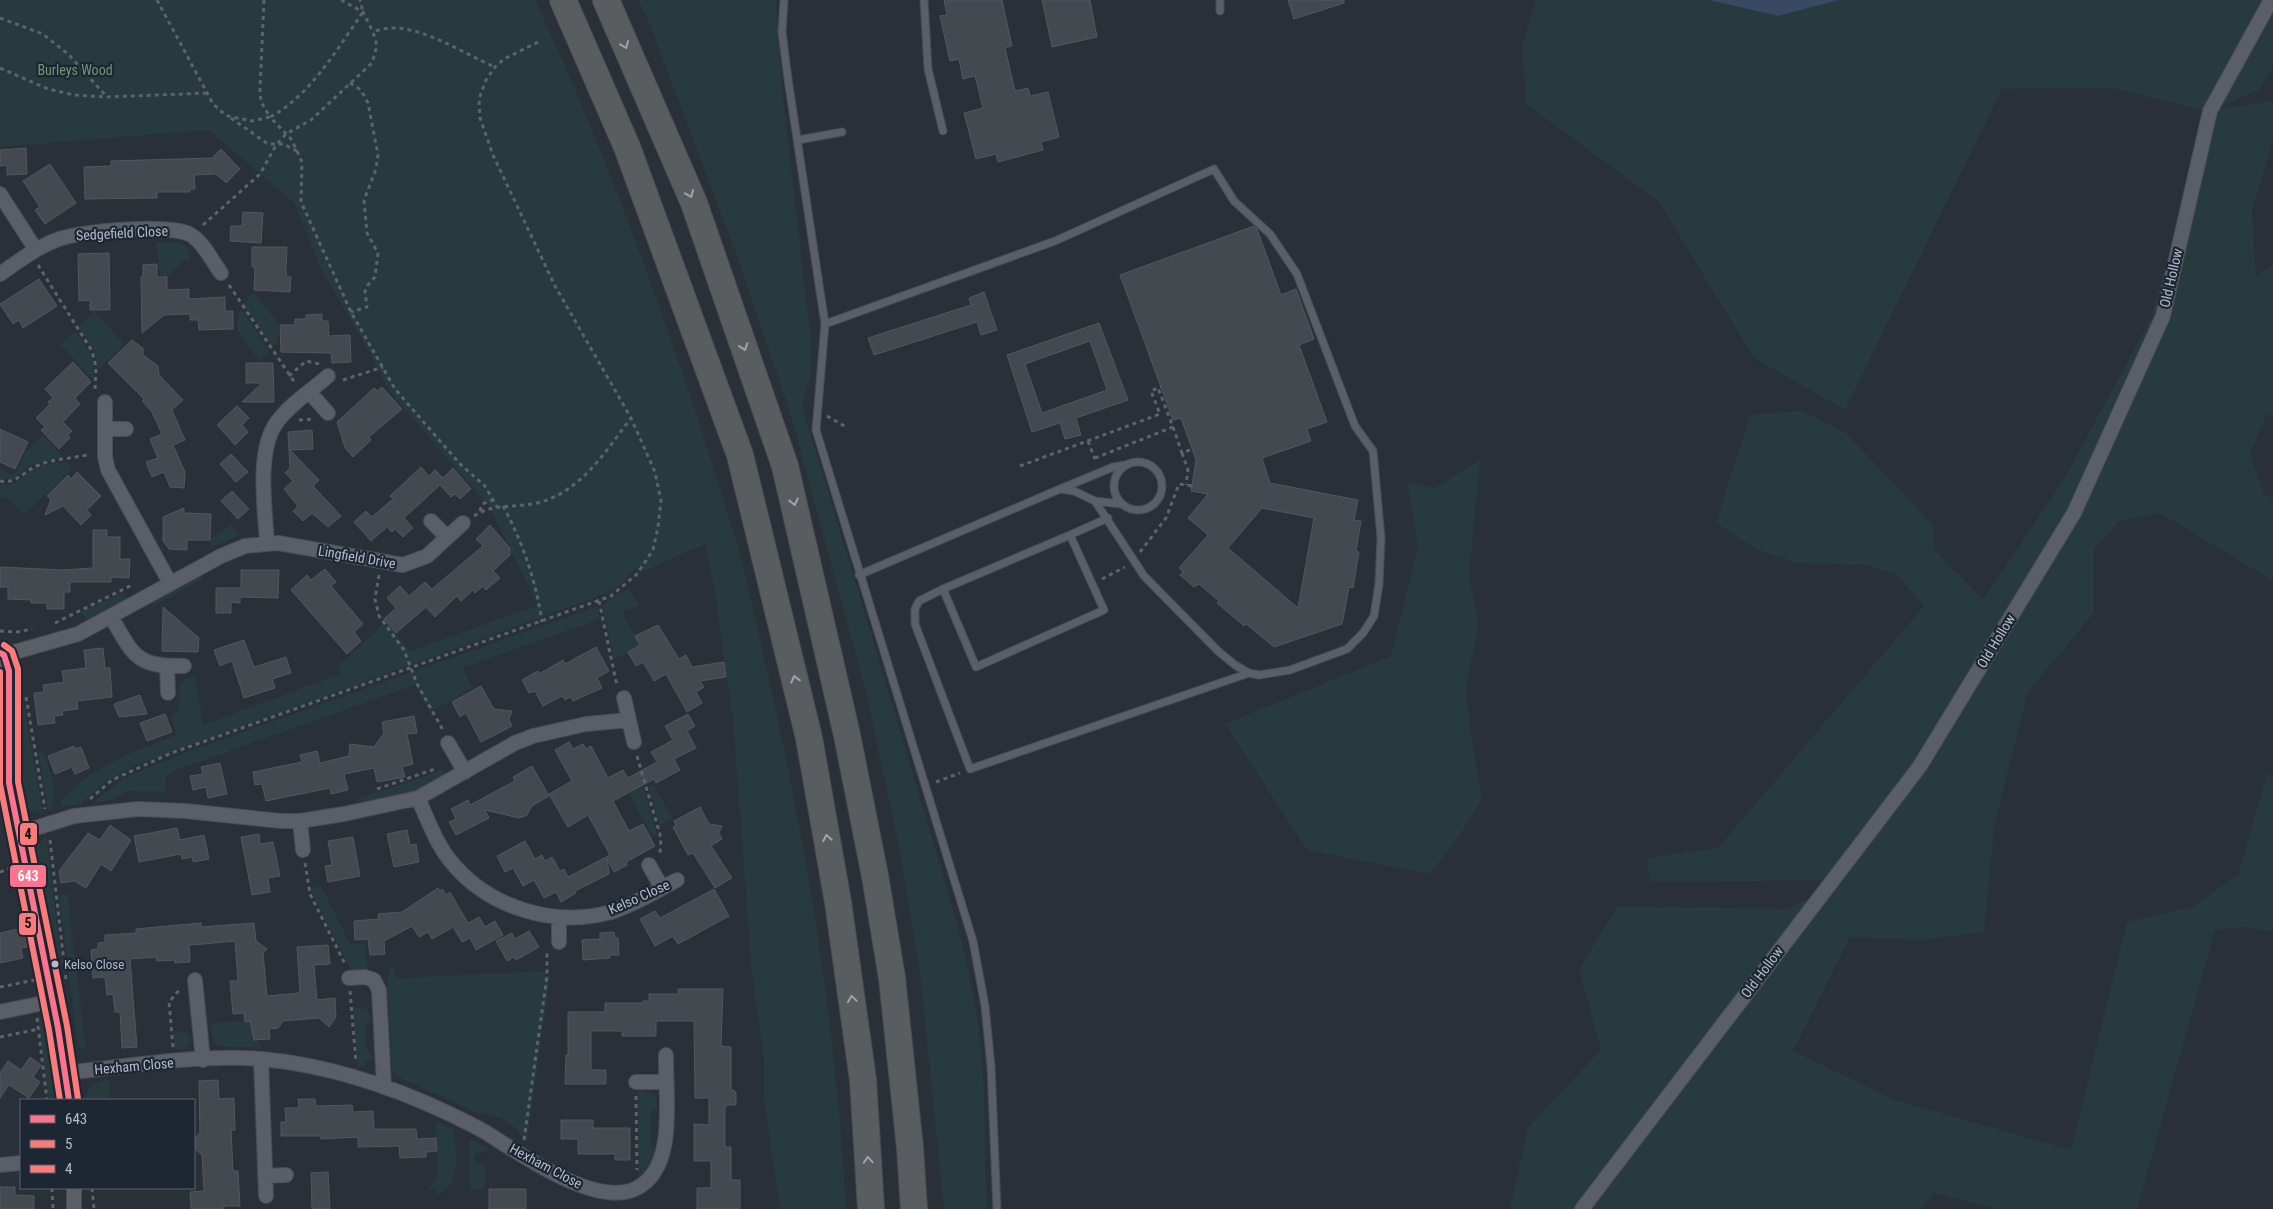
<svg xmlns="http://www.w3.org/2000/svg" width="2273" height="1209" viewBox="0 0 2273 1209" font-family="'Roboto Condensed',sans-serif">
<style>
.green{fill:#273a3e}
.water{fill:#384963}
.building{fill:#444950;stroke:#52575f;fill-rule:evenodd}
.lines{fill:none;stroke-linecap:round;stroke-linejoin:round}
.lane-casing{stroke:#484c53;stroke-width:9}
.street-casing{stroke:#484c53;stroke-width:16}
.highway-casing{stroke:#474c53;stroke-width:28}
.path{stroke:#5d636a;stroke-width:3;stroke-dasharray:4 4;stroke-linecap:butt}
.lane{stroke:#5a5e66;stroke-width:7}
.street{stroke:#5a5e66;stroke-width:14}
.highway{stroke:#5a5d60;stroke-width:26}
.bus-1-casing{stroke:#1d2633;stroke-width:10}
.bus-2-casing{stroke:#1d2633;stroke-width:10}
.bus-3-casing{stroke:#1d2633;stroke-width:10}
.bus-1{stroke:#fc738d;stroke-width:6}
.bus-2{stroke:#fb7a7a;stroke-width:6}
.bus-3{stroke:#fb7a7a;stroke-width:6}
.oneway{stroke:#9ea4af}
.bus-dot{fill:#b4bcc9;stroke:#1d2633;stroke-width:2}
.labels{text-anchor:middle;stroke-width:4.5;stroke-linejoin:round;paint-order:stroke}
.bus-label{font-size:13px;fill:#b4bcc9;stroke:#1d2633;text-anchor:start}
.park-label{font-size:14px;fill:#6b9a76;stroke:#1d2633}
.street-label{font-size:14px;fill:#b4bcc9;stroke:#1d2633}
.line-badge{stroke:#1d2633;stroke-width:2}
.badge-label{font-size:14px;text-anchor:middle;font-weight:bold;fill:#fff}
.pale-badge-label{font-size:14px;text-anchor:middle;font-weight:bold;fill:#111}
</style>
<rect width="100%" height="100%" fill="#2a3038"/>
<path class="green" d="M0 0H535C586 109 629 220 669 334 693 403 716 473 737 544 751 594 761 646 773 697 810 865 837 1037 846 1209H780L764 1099V1060L751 964 733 719 714 587 705 544 640 573 636 568 615 589 602 595 136 765C114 776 96 787 80 805L61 806V801L87 776 126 755 176 735 171 717 179 709 180 685 185 679 195 677 203 725 340 674 339 665 386 622 410 651 538 605 490 508 389 391 369 351 323 273 294 203 209 130 0 147Z
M638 0H776L782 88 811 340V373L802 406C840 532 879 658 916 785 938 859 963 933 976 1010 987 1075 984 1143 987 1209H944L921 981 899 846 867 696 790 412 740 264 647 17Z
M1536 0H1709L1778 16 1839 0H2273V67L2259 90 2212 110 2273 101V141L2252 210 2256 277 2273 265V415H2266L2250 455 2264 494 2273 498V581L2160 513 2120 521 2094 549V613L2028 692 1994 827 1984 932 1923 940 1850 937 1793 1051 1896 1100 2071 1150 2127 922 2192 907 2238 875 2267 774 2273 776V932L2245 927 2215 930 2137 1209H1996L1935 1193 1920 1209H1510L1528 1127 1601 1050 1579 969 1618 906 1788 909 1845 880 1650 882 1647 858 1718 848 1924 606 1896 574 1864 565 1798 563 1758 550 1716 523 1750 415 1801 411 1845 432 1932 524 1935 550 1983 600 2063 481 2151 318 2210 112 2112 88 2002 89 1845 410 1754 358 1659 202 1526 104 1522 44Z
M156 242C171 242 188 238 190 257L189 260H184L167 277H160Z
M254 292 278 323V342L272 347 243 304Z
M242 310 270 352 259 361 237 329 238 313Z
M94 311 124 344 98 370 94 350 78 327Z
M75 331 93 358V380L61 345Z
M43 435 63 457 33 464 12 479H0V469L14 475 25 452Z
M1480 460 1469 577 1479 624 1466 686 1471 736 1482 800 1453 845 1429 874 1307 850 1225 724 1391 656 1418 547 1407 482 1435 488Z
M67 462 72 469 24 515 8 499 0 496V484C20 488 20 475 35 468 45 464 56 463 67 462Z
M231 525 240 535 211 547 210 540Z
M201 575 203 579 155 605 149 603Z
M628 588 640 605 622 612 640 645 614 660 602 605Z
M124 592 127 599 89 620 82 615V612Z
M598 606 600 619 462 668 473 688 430 712 415 685 179 769 166 776V792L127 791 115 799 92 803 124 778 192 750Z
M18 693H22L43 814 29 810C12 789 18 721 18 693Z
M38 752 44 753 54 785 52 811 48 809Z
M442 770 446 772C428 794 383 798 356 802L357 799Z
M653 784 673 819 660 826 648 786Z
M643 786 657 834 653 837 629 794Z
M46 835 61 957 54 959 34 862 36 847Z
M321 886 350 944 365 943 368 971 352 972 312 893 311 888Z
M68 894 69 912 86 1050 78 1047 59 895Z
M391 968H395L396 978 545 971V976H550L527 1142C520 1138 520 1131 514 1127 504 1118 490 1113 477 1113L398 1077 392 1070 387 979Z
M353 1007 367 1009 371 1020 365 1028 366 1048 373 1055V1059L365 1062 366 1066 358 1067Z
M38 1017 47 1025 50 1032 59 1100H49Z
M250 1021 251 1030H253L258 1043 264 1048 224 1047 213 1043 211 1023Z
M173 1031 187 1033 192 1042 188 1043 186 1049 175 1050Z
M109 1080V1097L106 1100H85C88 1086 95 1081 109 1080Z
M638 1090 655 1095 658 1107 651 1113V1144L657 1152 651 1167 639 1177Z
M436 1121 454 1130C455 1153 463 1186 436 1195V1189H429L437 1176Z
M469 1138 489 1149 474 1156 475 1162 484 1164C487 1171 487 1185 482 1190H470Z"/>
<path class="water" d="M1709 0H1839L1778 16Z"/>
<path class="building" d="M944 0H1002L1012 46 1005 48 1015 91 1028 88 1030 96 1048 92 1059 137 1041 142 1043 150 998 162 996 154 976 159 964 113 983 108 975 76 963 79 959 59 950 61 940 16 947 15Z
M1042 0H1090L1097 37 1052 47Z
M1288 0H1344V3L1294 19Z
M26 148 27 174 7 175V165L0 166V150Z
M221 149 240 169 226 183 216 174 194 175 195 189H190V192H157V198L85 199 84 167 111 166V161L212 158Z
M50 164 76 203 45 224 35 210 40 207 23 181Z
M243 212 263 213 261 243 230 241 231 226H242Z
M1254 226 1257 229 1281 295 1296 289 1314 339 1299 345 1327 422 1307 429 1311 441 1262 458 1270 483 1358 500 1354 520 1361 521 1356 551 1359 552 1353 588 1349 587 1342 624 1274 647 1246 624 1244 626 1217 603 1219 601 1199 584 1194 587 1180 575 1183 572 1179 568 1208 535 1188 518 1208 494 1191 491 1196 460 1181 418 1173 420 1120 275ZM1262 508 1314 518 1298 608 1228 548Z
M252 247H287L286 272 287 277H291L290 292 254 290 255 267H252Z
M109 253 110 310H90V300L79 301 78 254Z
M157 264V277H167V290L189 289V299L225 297V311H233V329L199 330 198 320H190V314L164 315 142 333 141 277H143V265Z
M39 279 57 306 23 328 19 320 13 324 0 304Z
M984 292 997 330 981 335 977 322 874 355 868 338 971 305 969 298Z
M322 314V321H328L329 336 350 335 351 362 332 363 331 353 281 352 280 325H295V319H306V315Z
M1099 323 1128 400 1076 418 1081 435 1065 439 1060 423 1032 432 1007 355ZM1090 341 1107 390 1042 413 1025 364Z
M132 340 143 348V355L158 366 159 375 183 400 172 410 185 440 173 445 185 472 184 488 170 487 164 472 152 477 146 462 158 458 150 439 162 434 152 412 142 401 144 399 108 363Z
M73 362 91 382 75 398 80 404 63 422 72 431 68 435 70 438 59 449 41 430 45 427 36 418 50 404 48 402 53 398 45 389Z
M246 363H273L274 402H242L262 383H246Z
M382 387 402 409 369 437 371 440 353 457 345 448 337 422 374 388 377 391Z
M237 406 249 418 242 425 248 432 235 445 217 425Z
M0 429 28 442 15 469 0 462Z
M312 430 313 449 290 450 319 480 313 486 341 516 328 527 312 513 303 521 293 511 298 506 284 489 293 481 285 473 290 468 288 432Z
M231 454 248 472 236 482 220 464Z
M421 467 429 476 435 470 443 478 453 468 471 489 460 499 455 494 451 497 440 485 404 518 413 528 403 537 395 529 392 532 387 527 371 541 354 522 366 511 372 517 393 499 390 496Z
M77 472 101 496 87 510 91 515 81 525 63 506 45 515 51 499 47 496 68 475 71 479Z
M232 491 249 509 238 519 221 501Z
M184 508V513L211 514 210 540H187V550L169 549 163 541V517Z
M490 525 510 548V555L493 571 500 578 486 590 483 586 475 593 473 590 461 601 457 596 435 617 426 607 396 633 384 619 396 608 387 598 400 586 409 596 425 582 432 589 483 546 476 539Z
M93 530H107V537H120V559H130L129 578 111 577V582H70V592H64V609H47V603H31V600L8 599V587H0V567L63 570 93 568Z
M325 569 336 582 331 586 363 624 354 632 361 641 347 654 291 590 307 575 311 580Z
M241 570H279L278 598 240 597V603L231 602V613H216V588H241Z
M163 607 199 638 198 652 162 651Z
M658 625 679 659 686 655 692 667 724 662 726 677 700 681 704 687 696 692 702 703 687 712 666 674 654 681 643 662 636 666 628 652 640 645 635 636Z
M244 640 254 667 286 657 291 673 272 679 275 688 244 698 232 661 220 666 214 650Z
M596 647 609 671 597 678 602 688 573 701 570 697 565 700 562 696 543 706 535 691 529 693 522 680 538 671 539 674 563 660 565 664Z
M103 648 105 668H110L112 697 77 701 78 709 62 711 63 715 54 716 55 723 38 725 34 693 44 692 43 685 64 682 62 671 86 668 84 650Z
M481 686 494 709 512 711 509 719 512 726 481 742 466 713 460 717 452 702Z
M140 695 147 714 119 717 114 704Z
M165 714 172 732 147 741 140 723Z
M688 714 695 726 687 731 696 748 674 759 680 770 656 783 654 779 613 801 629 831 643 824 655 846 626 862 627 865 614 872 607 859 609 874 575 891 576 893 561 902 556 892 544 898 534 880 523 886 513 868 505 872 497 856 525 841 535 859 542 855 545 861 552 857 560 871 564 869 568 877 610 855 588 815 568 827 549 794 572 781 555 750 569 742 573 749 583 744 586 749 591 746 608 778 623 770 628 778 657 762 651 752 673 740 665 726Z
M414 716 417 733 407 734 413 764 402 767 405 777 377 782 374 768 344 774 348 790 331 794 330 788 266 801 262 784 255 785 253 772 302 762 300 755 317 751 320 763 349 756 350 744 374 747 384 733 382 722Z
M74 746 75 749 81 747 89 768 75 774 72 767 55 774 48 756Z
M220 763 227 794 208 798 206 787 193 790 190 776 203 774 201 767Z
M532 766 549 796 532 806 527 815 519 818 485 810 489 818 456 835 449 822 456 819 451 809 468 800 470 805 515 781 513 777Z
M700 807 709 824 722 826 719 833 722 839 711 846 732 878 715 888 693 853 688 855 673 827 676 825 674 821Z
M110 825 131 840 111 871 101 864 86 888 74 881 61 883 59 871 88 833 100 840Z
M177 828 180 840 204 835 209 859 193 862 192 857 182 859 181 854 139 862 134 836Z
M407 830 410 845 416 844 419 862 394 867 387 834Z
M259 834 260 844 273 842 280 876 268 878 270 892 252 895 241 837Z
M353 837 360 876 328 882 325 866 332 865 328 841Z
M438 888 440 891 442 889 446 895 450 892 468 923 479 917 485 927 495 921 503 935 476 950 470 938 462 942 453 927 432 939 428 932 419 937 412 926 384 941 385 954 370 955 368 939 355 940 354 921 379 919 378 914 402 912Z
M714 889 729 916 678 944 673 936 655 946 640 919 655 911 660 918Z
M201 923V927L254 923 256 941 267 949 263 953 267 996 300 993 297 947 328 945 330 964 314 965 317 1000 335 998 336 1017 329 1027 319 1018 283 1021 278 1028 269 1029 270 1039 254 1040 250 1021 245 1022 244 1013 233 1014 230 981H238L235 941 203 944 189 945 190 962 175 963V960L157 961 156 957 130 959 137 1047 122 1048 120 1012H115L113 994 107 995 105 977 93 978 91 950 98 949V943L105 942V935L136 933V929Z
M23 928 27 947 21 948 23 958 0 963V933Z
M529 931 539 947 516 960 514 957 507 961 496 941 512 933 515 939Z
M614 932 615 938H618L619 955H610V958L583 960 582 940 600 939V933Z
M678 989H723L721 1046 731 1047V1089L736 1092V1105H726L725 1108V1147H731V1180H740V1209H697V1188H711V1161H694V1124L709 1125V1098H695L694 1021H656V1036H622V1031H591V1070H606V1084H565L566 1055H568V1012H605V1003H643V1001H649V994H678Z
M30 1057 41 1065 33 1077 40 1082 29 1098 9 1085 0 1098V1073L8 1061 21 1070Z
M218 1080 219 1099 234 1098 235 1130H231L233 1171H238L240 1206H224V1209H191L190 1192 204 1191 202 1155 194 1148V1139L200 1133 199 1081Z
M298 1099H315L316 1106 352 1105 353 1112 373 1111 374 1129H416L417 1139 436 1138 437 1151 426 1152V1157L400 1158 399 1146 358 1147V1137L321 1139V1136H281V1122H286L285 1108H299Z
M561 1120H593V1128H630V1160H615V1154H578V1139H561Z
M328 1172 330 1209H312L311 1173Z
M0 1187H15V1195L34 1196V1209H0Z
M489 1189H526V1209H489Z"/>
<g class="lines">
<defs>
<path id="lane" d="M784 0 782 32 788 79 825 324 816 430 973 941 985 1006 991 1066 997 1209
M924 0 928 69 943 131
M1220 11V0
M798 140 842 132
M825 324 1055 241 1214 169 1234 201 1270 234 1297 274 1355 426 1373 451 1381 538 1379 584 1374 616 1363 633 1347 649 1290 670 1259 675 1249 673 1235 665 1218 651 1144 576 1095 501
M1114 486a24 24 0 1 1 48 0a24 24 0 1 1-48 0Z
M1060 489 1113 467 1125 465
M1070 535 1104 610 976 667 943 589Z
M1070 535 1108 518
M859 575 1060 489 1074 491 1095 501 1121 504
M943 589 919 601 915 609V624L970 769 1249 673"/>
<path id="street" d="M0 194 36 250
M0 274C19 261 37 247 59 239 81 231 171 223 191 235 204 243 212 261 221 273
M309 392 328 413
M105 402V457L108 470 170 583
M105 429H126
M431 521 447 537
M267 543C265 509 256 450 277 422 290 404 311 391 328 376
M111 617C134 656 136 667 184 666
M0 653 4 655 9 671V783L58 1028 69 1100
M4 655 78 634 221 556 245 546 278 543 403 565 427 556 463 523
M167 667 168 693
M624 698 634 742
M448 743 465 772
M418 798C427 818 435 841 449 859 486 907 553 928 611 912 634 905 656 891 677 880
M300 821 303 850
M20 833 74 816 138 809 185 811 281 821H300L344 814 418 798 515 743 533 736 586 724 629 720
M649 865 662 888
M559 942V918
M349 978 365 977 374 980 379 990 384 1087
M195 980 203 1060
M0 1012 53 1001
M261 1059 266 1196
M66 1073C129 1066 199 1054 262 1059 326 1065 391 1086 450 1114 462 1120 475 1126 487 1133 520 1154 597 1209 637 1188 678 1167 665 1094 666 1055
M636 1082H665
M0 1165 21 1163
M265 1176 286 1175
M74 1188V1209
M1582 1209 1920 766 2074 513 2163 316 2210 111 2271 0"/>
<path id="highway" d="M563 0 627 147 740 455 809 738 838 902 863 1080 871 1209
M606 0 694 203 785 466 847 735 875 876 892 978 910 1148 914 1209"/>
</defs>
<use href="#lane" class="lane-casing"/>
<use href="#street" class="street-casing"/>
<use href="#highway" class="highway-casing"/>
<path class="path" d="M157 0 212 102 219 110 228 116 252 121 270 117 291 139 297 151 283 144H268L228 116
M264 0 260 89 261 102 270 117C310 96 337 49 363 12L360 0
M341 0 363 12 373 32
M0 18 43 34 68 54 107 97
M0 68 48 89 74 95 107 97 207 93
M350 83 361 90 368 103 378 155 376 169 364 200 367 233 378 253 375 277 367 286 365 292 367 307 351 312
M297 151 302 162 301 202 351 312 395 389 460 464 485 486 497 507
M203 225 260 174 276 145 286 134 311 120 372 63 377 46 373 32C410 16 461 53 495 67
M38 265 92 351 96 367 95 390
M229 285 295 383
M289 376 306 361 319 364
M343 380 383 367
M827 416 846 427
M299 420 313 419
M1173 427 1182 453 1192 449
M1088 441 1095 459
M1182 453 1188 470 1186 485
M1095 458 1173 427 1158 388 1161 387
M1020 466 1160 414 1151 391 1158 388
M0 481C18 484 23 471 39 465 55 458 73 459 90 454
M503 506C523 543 536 581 542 622
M480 511 482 504 493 500
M474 516C493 503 515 508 537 503 580 493 606 451 631 418
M1140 552 1166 518 1179 484 1192 486
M379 575 375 599 379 616 404 650 417 684 443 730
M1102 579 1125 567
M599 601 617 686
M55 623 134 584
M0 631 17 632 32 629
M26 697 45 809
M637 756 661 838 660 854
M936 782 960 773
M377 789 435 769
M90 799 112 780 169 754 611 596 637 574 653 550 658 527 661 501 655 472 631 418 555 286 493 155 480 118 479 99 486 80 495 67 504 59 540 41
M50 840 66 980
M305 863 310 894 345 964
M0 872 13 867
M0 987 35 980
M350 991 356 1062
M37 1018 47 1100
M0 1037 39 1029
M173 1047 169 1002 181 988
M636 1096 637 1170
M524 1140 547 976V951
M52 1188 53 1209
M92 1188 94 1209"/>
<use href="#lane" class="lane"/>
<use href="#street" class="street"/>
<use href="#highway" class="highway"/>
<defs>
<path id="bus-1" d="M0 653 4 655 9 671V783L58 1028 69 1100"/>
<path id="bus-2" d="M0 672V784L49 1030 60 1100"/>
<path id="bus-3" d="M4 645 12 651 18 669V782L67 1026 78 1099"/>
</defs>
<use href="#bus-1" class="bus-1-casing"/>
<use href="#bus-2" class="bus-2-casing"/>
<use href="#bus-3" class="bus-3-casing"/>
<use href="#bus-1" class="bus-1"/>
<use href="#bus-2" class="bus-2"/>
<use href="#bus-3" class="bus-3"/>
</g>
<defs><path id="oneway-chevron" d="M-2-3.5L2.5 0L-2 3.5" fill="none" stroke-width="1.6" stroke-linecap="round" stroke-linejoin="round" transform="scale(1.25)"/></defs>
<g class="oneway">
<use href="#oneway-chevron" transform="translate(625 45) rotate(67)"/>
<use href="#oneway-chevron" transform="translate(690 194) rotate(67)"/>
<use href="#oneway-chevron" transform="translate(744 347) rotate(71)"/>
<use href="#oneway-chevron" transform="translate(794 502) rotate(77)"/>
<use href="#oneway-chevron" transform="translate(795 679) rotate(-104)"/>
<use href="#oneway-chevron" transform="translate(827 838) rotate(-100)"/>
<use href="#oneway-chevron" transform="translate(852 999) rotate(-98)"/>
<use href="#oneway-chevron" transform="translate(868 1160) rotate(-94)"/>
</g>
<circle class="bus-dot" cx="55" cy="964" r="4.5"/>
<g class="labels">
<g class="bus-label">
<text x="64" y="969">Kelso Close</text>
</g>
<g class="park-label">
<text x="75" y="75">Burleys Wood</text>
</g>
<g class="street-label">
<text transform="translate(122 233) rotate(-3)" y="5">Sedgefield Close</text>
<text transform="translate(2171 278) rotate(-77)" y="5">Old Hollow</text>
<text transform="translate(357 557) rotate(10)" y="5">Lingfield Drive</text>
<text transform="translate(1996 641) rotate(-59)" y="5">Old Hollow</text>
<text transform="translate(639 897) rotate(-24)" y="5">Kelso Close</text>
<text transform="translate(1762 972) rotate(-53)" y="5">Old Hollow</text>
<text transform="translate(134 1066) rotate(-5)" y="5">Hexham Close</text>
<text transform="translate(546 1166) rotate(28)" y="5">Hexham Close</text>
</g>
</g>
<g class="line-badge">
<rect x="19" y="822" width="19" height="24" rx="5" fill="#fb7a7a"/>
<rect x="9" y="864" width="38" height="24" rx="5" fill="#fc738d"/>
<rect x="18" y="912" width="19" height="24" rx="5" fill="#fb7a7a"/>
</g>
<g class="badge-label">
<text x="28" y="881">643</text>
</g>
<g class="pale-badge-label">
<text x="28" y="839">4</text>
<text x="28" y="928">5</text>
</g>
<rect x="20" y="1099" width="175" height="90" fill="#1d2633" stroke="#59626f"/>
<rect x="30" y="1115" width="25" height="8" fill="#fc738d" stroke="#59626f"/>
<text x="65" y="1124" font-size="15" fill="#b4bcc9">643</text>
<rect x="30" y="1140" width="25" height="8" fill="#fb7a7a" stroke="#59626f"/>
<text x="65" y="1149" font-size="15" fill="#b4bcc9">5</text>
<rect x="30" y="1165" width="25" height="8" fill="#fb7a7a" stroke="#59626f"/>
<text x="65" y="1174" font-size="15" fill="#b4bcc9">4</text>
</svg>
